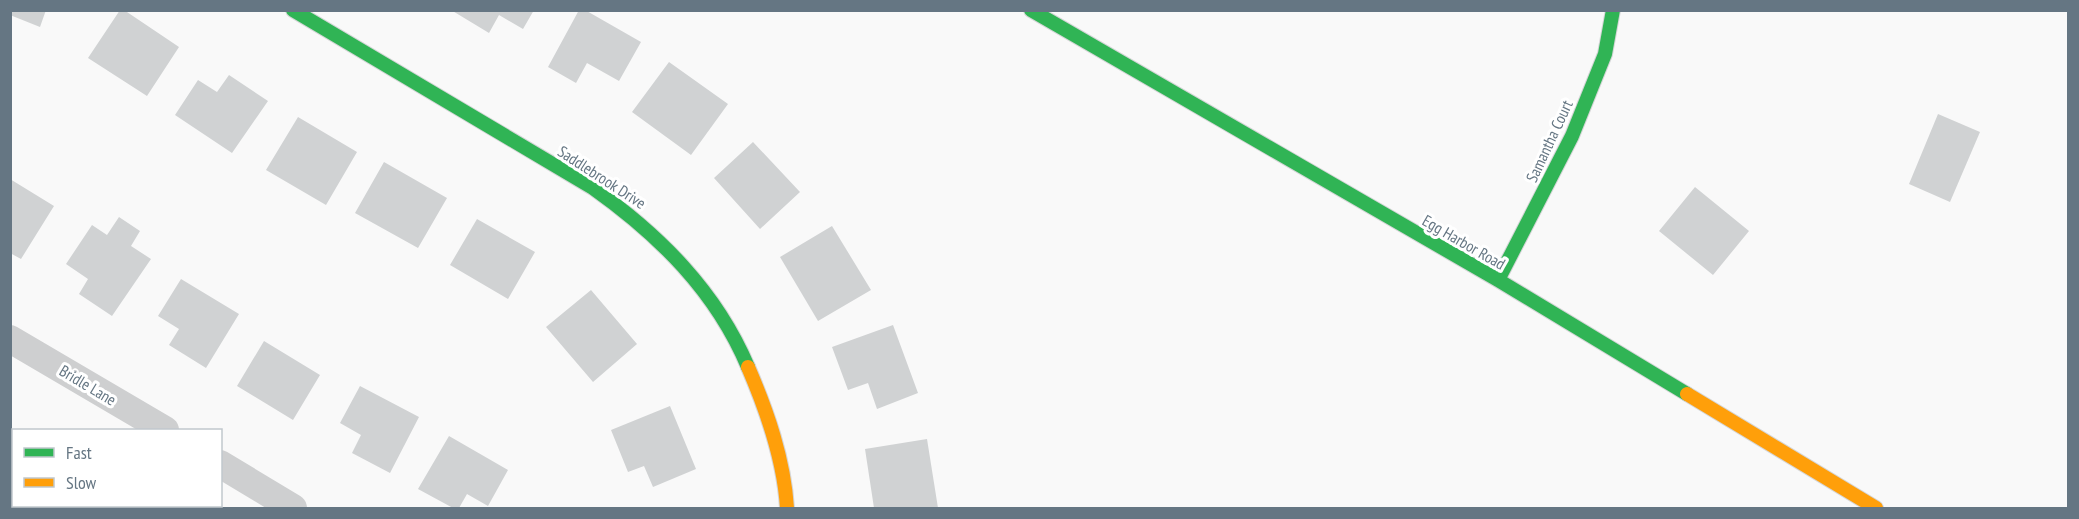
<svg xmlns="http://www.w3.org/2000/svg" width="2079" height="519" viewBox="0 0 2079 519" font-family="'PT Sans Narrow',sans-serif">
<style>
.building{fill:#d0d2d3}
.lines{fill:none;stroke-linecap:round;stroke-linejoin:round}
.fast-casing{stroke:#d5d6d7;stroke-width:16}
.slow-casing{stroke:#d5d6d7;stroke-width:16}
.street{stroke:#cecfd0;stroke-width:28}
.fast{stroke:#30b455;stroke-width:14}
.slow{stroke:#ff9f0a;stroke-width:14}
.labels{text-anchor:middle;stroke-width:6;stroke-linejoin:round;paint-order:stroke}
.street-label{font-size:16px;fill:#657683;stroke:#fff}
</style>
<rect width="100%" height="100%" fill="#f9f9f9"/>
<path class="building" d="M10 10H46L40 27 10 15Z
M120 10H124L179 47 147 96 88 58Z
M451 10H534L523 29 499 15 489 33Z
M579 10H585L641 42 619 81 587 63 576 83 548 67Z
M669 62 728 104 691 155 632 112Z
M229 75 268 101 232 153 175 115 198 80 217 92Z
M1938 114 1980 132 1950 202 1909 184Z
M298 117 357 152 326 205 266 170Z
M753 142 800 192 760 229 714 178Z
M384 162 447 198 418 248 355 213Z
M10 179 54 206 21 259 10 253Z
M1695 187 1749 231 1713 275 1659 231Z
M119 217 140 231 131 246 151 259 112 316 79 294 88 279 66 264 92 225 107 235Z
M477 219 535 252 508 299 450 265Z
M832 226 871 290 818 321 780 257Z
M181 279 239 314 206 368 169 345 179 329 158 316Z
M591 290 637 344 593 382 546 327Z
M893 325 918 393 877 409 868 383 848 390 832 347Z
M264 341 320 375 293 420 237 386Z
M360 386 419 417 390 473 352 453 361 435 340 423Z
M670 406 696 469 653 487 644 466 628 472 611 430Z
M10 431 14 433V487L10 492Z
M449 436 508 470 488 506 467 494 459 508H453L418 489Z
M927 439 938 508H874L865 449Z
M47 506H129L127 508H45Z"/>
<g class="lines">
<defs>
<path id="fast" d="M293 10 593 188C659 235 716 291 748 367
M1031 10 1498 280 1687 394
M1498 280 1572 136 1605 54 1613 10"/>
<path id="slow" d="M748 367C767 411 784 459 787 508
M1687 394 1876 508"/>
</defs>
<use href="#fast" class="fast-casing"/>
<use href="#slow" class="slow-casing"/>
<path class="street" d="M10 339 165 430
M220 464 293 508"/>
<use href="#fast" class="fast"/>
<use href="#slow" class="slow"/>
</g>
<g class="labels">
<g class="street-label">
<text transform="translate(1549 141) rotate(-65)" y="6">Samantha Court</text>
<text transform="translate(602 177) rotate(33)" y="6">Saddlebrook Drive</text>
<text transform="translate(1464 242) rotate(30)" y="6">Egg Harbor Road</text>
<text transform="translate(88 385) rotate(31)" y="6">Bridle Lane</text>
</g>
</g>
<rect width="2079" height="519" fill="none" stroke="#657683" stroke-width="24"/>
<rect x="12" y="429" width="210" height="78" fill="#ffffff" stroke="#c1c8cd" stroke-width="1.5"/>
<rect x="24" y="448" width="30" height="9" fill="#30b455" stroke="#c1c8cd" stroke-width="1.5"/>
<text x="66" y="459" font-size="18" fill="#657683">Fast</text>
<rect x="24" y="478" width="30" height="9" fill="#ff9f0a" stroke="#c1c8cd" stroke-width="1.5"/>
<text x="66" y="489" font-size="18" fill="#657683">Slow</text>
</svg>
